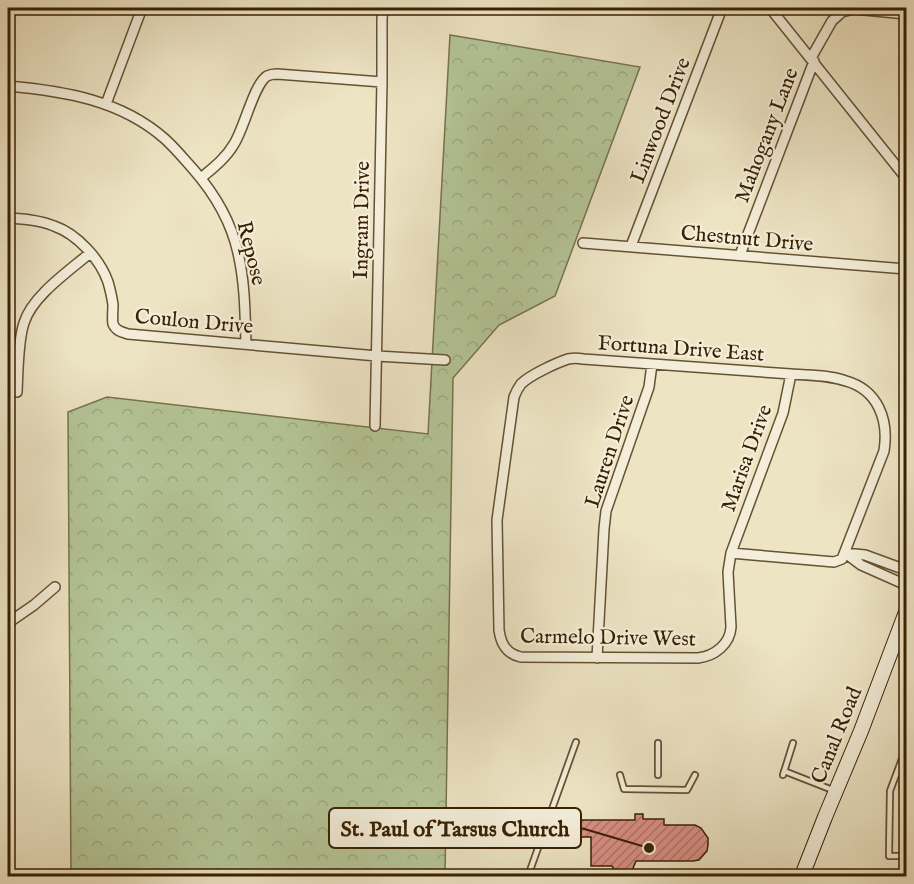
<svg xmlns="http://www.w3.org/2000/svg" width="914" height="884" viewBox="0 0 914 884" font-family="'IM FELL English',serif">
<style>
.forest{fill:url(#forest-crowns);stroke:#76734c;stroke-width:1.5}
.building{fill:url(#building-hatch);stroke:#382100;stroke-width:1.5}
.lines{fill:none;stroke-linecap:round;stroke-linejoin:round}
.lane-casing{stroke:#655231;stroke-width:8}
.street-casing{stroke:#655231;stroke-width:12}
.secondary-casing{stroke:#382100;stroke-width:16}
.lane{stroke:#f3edd9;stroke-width:4.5}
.street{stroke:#f3edd9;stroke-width:9}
.secondary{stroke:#f3edd9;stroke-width:14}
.labels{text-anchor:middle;stroke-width:4.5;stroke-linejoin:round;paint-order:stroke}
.street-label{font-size:21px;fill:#382100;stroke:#f3edd9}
.leader{fill:none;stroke:#382100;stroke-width:2}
.callout-dot{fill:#382100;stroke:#f3edd9;stroke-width:2}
.callout{fill:#f3edd9;stroke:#382100;stroke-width:2}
.callout-label{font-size:22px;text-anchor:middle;font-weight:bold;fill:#382100}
</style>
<defs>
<pattern id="forest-crowns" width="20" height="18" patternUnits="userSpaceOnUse" patternTransform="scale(1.5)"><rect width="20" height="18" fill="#b4c597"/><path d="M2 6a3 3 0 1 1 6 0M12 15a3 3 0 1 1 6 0" fill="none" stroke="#9ca980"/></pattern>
<pattern id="building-hatch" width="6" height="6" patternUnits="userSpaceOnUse" patternTransform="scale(1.5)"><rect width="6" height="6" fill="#d98f86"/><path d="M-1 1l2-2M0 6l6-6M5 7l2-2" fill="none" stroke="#b1746b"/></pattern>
</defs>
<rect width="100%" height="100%" fill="#ede4c4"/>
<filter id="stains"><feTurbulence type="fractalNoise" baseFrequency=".00333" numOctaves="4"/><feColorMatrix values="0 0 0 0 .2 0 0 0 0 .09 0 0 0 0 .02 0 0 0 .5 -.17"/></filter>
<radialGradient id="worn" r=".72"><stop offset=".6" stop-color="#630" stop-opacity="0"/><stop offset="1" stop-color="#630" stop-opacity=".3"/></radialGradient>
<path class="forest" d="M450 35 640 67 555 296 499 325 453 378 445 876H71L68 412 107 397 428 434Z"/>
<path class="building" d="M635 814H643V819H664V825H695L701 828 708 838V845L707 851 699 860 693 861H636L631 873 627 876H624L616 872 612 866H591V837H570L569 820H635Z"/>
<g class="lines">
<defs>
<path id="lane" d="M906 748 890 791 889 856H906
M784 771 835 791
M620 775 624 789 687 790 695 775
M658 775V743
M783 775 793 743
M528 876 576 742"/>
<path id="street" d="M770 8 906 178
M811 58 832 21 842 12 854 9 906 14
M8 86C64 91 121 100 165 139 175 148 184 159 193 169 214 193 231 221 238 253 245 283 245 313 246 343
M106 104 142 8
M201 178C213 168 226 158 234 144 244 129 254 84 267 76 271 74 273 74 277 74L382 82
M8 218C23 219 39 220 54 226 77 234 100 259 108 282 110 289 112 297 113 305 113 311 112 318 113 324 116 331 122 332 128 334L377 356 445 360
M583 243 906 269
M631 246 722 8
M740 255 814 61
M17 392C18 372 18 340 24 323 32 296 69 271 90 253
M375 426 382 82V19L383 8
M731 553 834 562 842 559 884 451C889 420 878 390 846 381 828 375 809 375 791 374L583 359C578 358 573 358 568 359 556 363 530 375 521 384 518 388 516 392 514 397L497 520 499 630C501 645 507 654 521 657L698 658C715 656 730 644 731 627L728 572 731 553 783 413 791 374
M906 570 865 555 845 553 861 565 906 585
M8 623 34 605 55 587
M597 658 604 529 606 511 649 387 652 364
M8 821V827"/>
<path id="secondary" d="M801 876 803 873 825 817 861 731 906 612"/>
</defs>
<use href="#lane" class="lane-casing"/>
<use href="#street" class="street-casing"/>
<use href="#secondary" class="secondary-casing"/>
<use href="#lane" class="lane"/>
<use href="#street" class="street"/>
<use href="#secondary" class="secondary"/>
</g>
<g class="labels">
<g class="street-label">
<text transform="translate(660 120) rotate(-69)" y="7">Linwood Drive</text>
<text transform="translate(766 135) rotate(-69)" y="7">Mahogany Lane</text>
<text transform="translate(361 220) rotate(-89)" y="7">Ingram Drive</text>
<text transform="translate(747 238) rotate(5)" y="7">Chestnut Drive</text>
<text transform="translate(252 253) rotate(76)" y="7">Repose</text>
<text transform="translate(194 321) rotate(5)" y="7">Coulon Drive</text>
<text transform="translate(681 348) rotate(4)" y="7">Fortuna Drive East</text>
<text transform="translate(609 451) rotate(-72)" y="7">Lauren Drive</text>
<text transform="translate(746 458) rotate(-70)" y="7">Marisa Drive</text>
<text transform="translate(608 637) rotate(1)" y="7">Carmelo Drive West</text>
<text transform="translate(836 735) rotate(-68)" y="7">Canal Road</text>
</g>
</g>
<path class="leader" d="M649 848L581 828"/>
<circle class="callout-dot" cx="649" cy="848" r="6"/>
<rect class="callout" x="329" y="808" width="252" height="40" rx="6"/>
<g class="callout-label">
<text x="455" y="836">St. Paul of Tarsus Church</text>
</g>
<rect width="914" height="884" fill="none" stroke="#ede4c4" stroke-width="30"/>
<rect x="9" y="9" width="896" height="866" fill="none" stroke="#382100" stroke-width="3"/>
<rect x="15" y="15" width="884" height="854" fill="none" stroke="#382100" stroke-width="1.5"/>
<rect width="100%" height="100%" filter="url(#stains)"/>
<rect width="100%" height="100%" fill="url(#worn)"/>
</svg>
